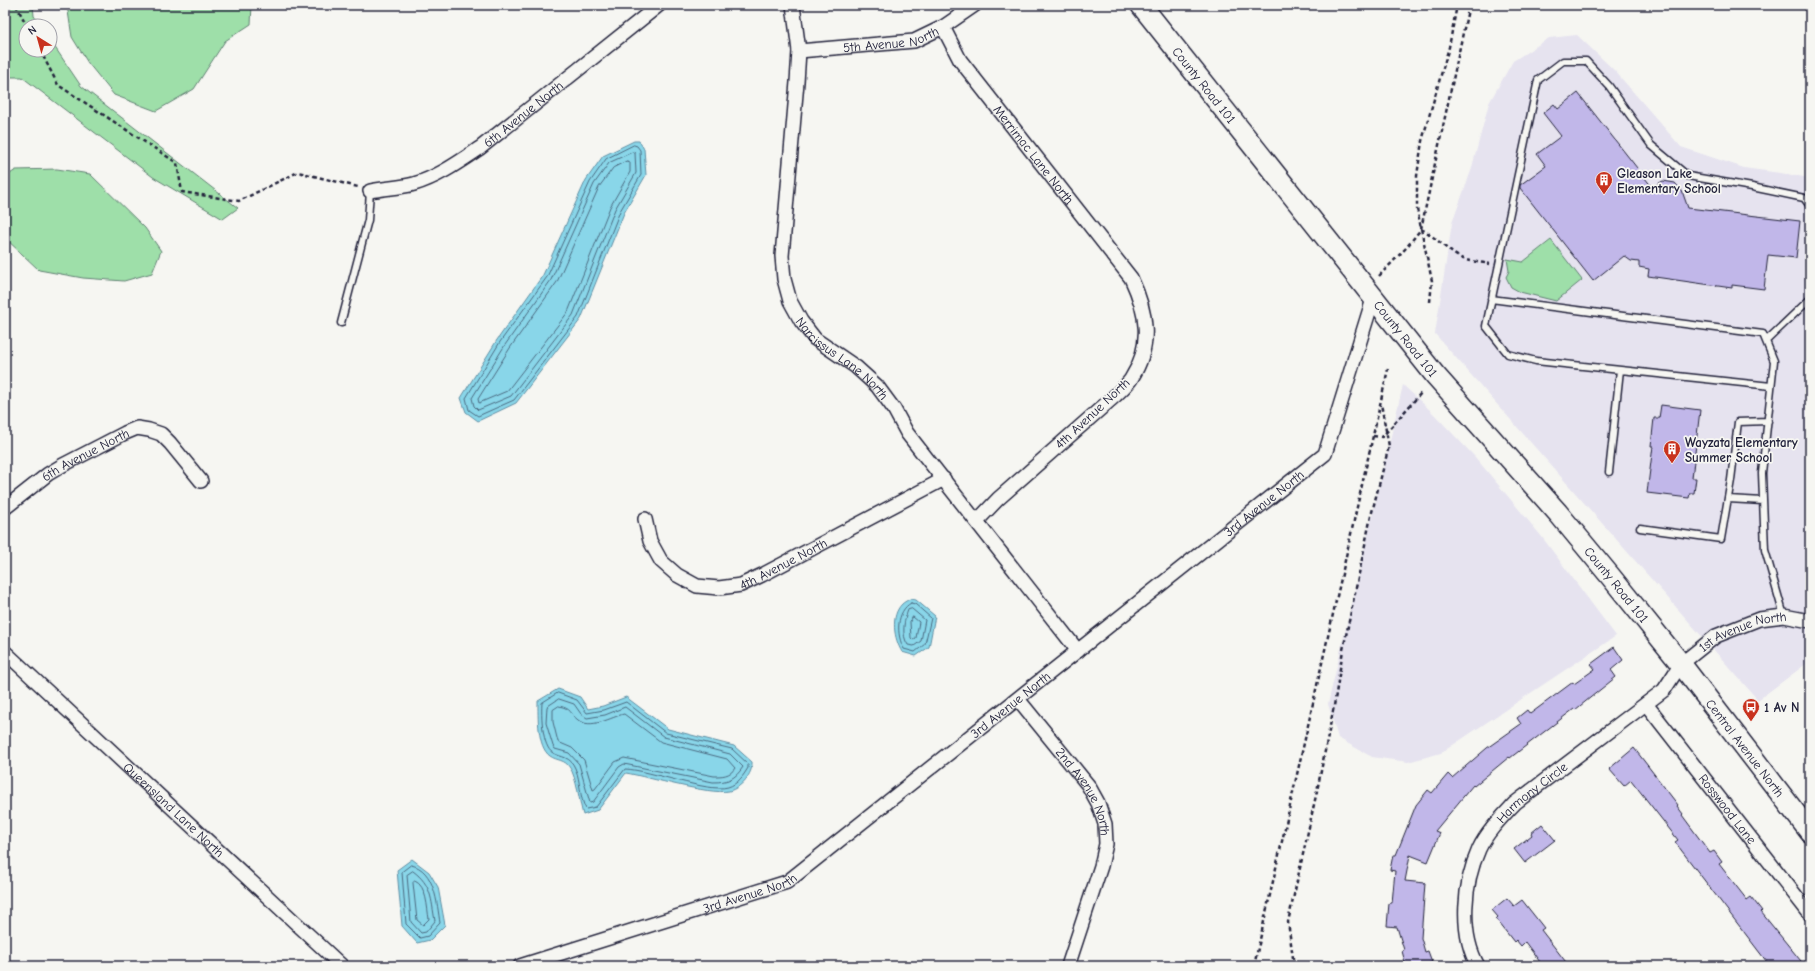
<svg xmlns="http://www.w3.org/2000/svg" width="1815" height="971" viewBox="0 0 1815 971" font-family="'Comic Neue',sans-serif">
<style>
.built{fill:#e6e3ef}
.green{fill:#9edfa9;stroke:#608072}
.water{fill:#89d6e9;stroke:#608ea3}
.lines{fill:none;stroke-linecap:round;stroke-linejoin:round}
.shore{stroke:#4b6a81;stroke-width:1}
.building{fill:#c1b7e9;stroke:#22223b}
.service-casing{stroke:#22223b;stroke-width:9}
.minor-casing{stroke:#22223b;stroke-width:16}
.primary-casing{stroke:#22223b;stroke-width:23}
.path{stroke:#22223b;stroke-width:2.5;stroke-dasharray:4 3;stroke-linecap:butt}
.service{stroke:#f6f6f2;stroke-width:6}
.minor{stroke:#f6f6f2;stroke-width:13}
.primary{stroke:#f6f6f2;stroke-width:20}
.labels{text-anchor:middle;stroke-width:3.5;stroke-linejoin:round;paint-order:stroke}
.street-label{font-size:13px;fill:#22223b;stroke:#f6f6f2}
.poi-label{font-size:13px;font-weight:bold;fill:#22223b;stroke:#f6f6f2;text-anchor:start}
</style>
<rect width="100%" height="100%" fill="#f6f6f2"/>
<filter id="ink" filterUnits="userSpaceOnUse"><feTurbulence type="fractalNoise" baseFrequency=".025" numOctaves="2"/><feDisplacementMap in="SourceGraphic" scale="8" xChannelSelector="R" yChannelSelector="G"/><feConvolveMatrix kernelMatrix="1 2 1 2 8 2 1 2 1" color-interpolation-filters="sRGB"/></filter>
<g filter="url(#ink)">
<path class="built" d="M1577 35 1615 71 1681 147 1744 168 1780 173 1810 178V661L1758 700 1435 334 1452 223 1471 171 1489 103 1513 61 1549 38Z
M1403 385 1430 410 1475 457 1542 537 1616 636 1441 753 1408 762 1372 757 1338 738 1328 704Z"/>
<path class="green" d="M5 5H33L34 16 41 26H26V50H50V40L81 86 238 208 223 219 153 177 22 77H5Z
M67 5H252L251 24 225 41 194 89 156 111 114 95 88 63 72 37Z
M57 169 90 174 145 228 161 251 152 273 124 281 83 278 39 270 5 238V177L16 170Z
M1551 240 1582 280 1556 301 1520 292 1511 287 1506 277 1509 271 1507 259 1523 262Z"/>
<path class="water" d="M634 141H639L644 149 646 175 624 213 581 319 516 403 478 421 466 412 461 398 497 340 543 275 586 180 603 156Z
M910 599 916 600 935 616 929 647 916 656 902 652C894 639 890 616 902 604 904 602 908 600 910 599Z
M558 689 580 697 588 709 603 706 626 697 668 729 734 746 752 762C753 774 741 788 729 791 708 795 649 777 626 773L598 810 583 815C580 804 576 776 570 768 565 759 557 761 550 756 537 747 538 715 538 701Z
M412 859 429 872 438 887 445 925 430 940 417 943 402 926 397 870Z"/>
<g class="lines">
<path class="shore" d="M634 145 637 146 640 150 641 175 620 211 578 317 514 400 478 416 469 410 466 398 500 342 547 277 590 182 606 159Z
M633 152 635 153 636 173 615 209 573 315 511 396 478 410 474 406 472 398 505 345 551 280 594 184 609 163Z
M627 161 630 162V172L610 207 568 312 507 391 479 403 478 399 510 348 557 282 599 187 613 168Z
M911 603 915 604 931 618 925 644 915 652 904 649C896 635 896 611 911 603Z
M912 609 925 620 921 641 914 646 908 645C901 635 904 620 908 610Z
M913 617 919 622 916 638 913 640 911 638 910 622Z
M558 693 577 700 587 713 604 710 626 702 666 733 732 749 748 764V768C743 776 738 784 728 787 707 793 651 770 625 769L596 807 586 809C579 797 581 781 575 768 570 756 562 758 553 753 542 747 541 714 542 703Z
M559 699 574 704 581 714 587 718 605 715 625 707 664 737 730 754 743 767C735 779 728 782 713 782L624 764 619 767 593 802 590 803 579 764 569 753 555 749 553 746 546 723 547 707Z
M559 706C573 709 569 713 578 720 591 730 611 717 624 714L661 742 727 759 735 768C730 776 722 776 714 776L624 758 615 762 595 789 593 790 584 760 572 748 558 742 553 722V710Z
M411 865C435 869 437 904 440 923L428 936 420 938 406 924 402 872Z
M413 871C432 885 431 899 435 921L426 932 421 933 411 922 407 875Z
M415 881C427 886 427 908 429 919L423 925 417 920 413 883Z"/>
</g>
<path class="building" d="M1578 93 1652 187 1663 181 1675 183 1682 191 1688 208 1800 221 1796 258 1768 255 1764 289 1732 285V288L1648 276 1649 269 1639 267V262L1631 261 1624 256 1593 281 1520 188V185L1546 166 1537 154 1561 136 1543 113 1554 104 1558 109Z
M1661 405 1700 410 1692 478H1696L1694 493H1690L1689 498 1647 493 1653 446H1651L1654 418H1659Z
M1614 647 1623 660 1611 670 1616 677 1575 710 1574 709 1510 758 1509 757 1474 786 1473 785 1435 831 1440 833 1428 862 1410 855 1405 881 1425 883 1421 938 1425 952 1428 951 1432 962 1429 963 1430 966H1406L1402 951 1404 950 1397 927 1387 926 1389 903H1392L1395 871 1390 870 1393 855H1396L1416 805 1428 790 1432 793 1448 774 1452 778 1487 748 1521 724 1517 718 1527 710 1530 714 1573 682 1574 684 1595 669 1591 664Z
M1634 748 1678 805 1677 806 1683 814 1682 815 1710 853 1714 851 1722 862 1719 864 1747 900 1751 897 1762 911 1761 912 1805 966H1770L1675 842 1678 840 1631 780 1624 786 1609 769Z
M1542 824 1555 840 1525 863 1514 849 1532 835 1531 833Z
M1507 898 1514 906 1522 900 1544 928 1541 930 1569 966H1543L1525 942 1521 946 1516 940 1514 942 1496 919 1498 917 1492 910Z"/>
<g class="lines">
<defs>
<path id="service" d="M1491 299 1763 334 1774 361 1762 473 1765 550 1784 616
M341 323 368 220 370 191
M1766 341 1810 299
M1771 386 1536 361 1508 354 1486 326 1538 80 1563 61H1586L1609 86 1651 145 1688 176 1752 187 1804 198 1810 206
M1609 472 1620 370
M1728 499 1763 501
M1640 528 1721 539 1731 480 1738 422 1768 421"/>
<g id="minor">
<path id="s1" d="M793 5 799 51 797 82 782 256 784 279 790 301 801 321 815 339 856 367 877 386 894 409 907 433 921 451 1078 651"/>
<path id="s2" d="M943 27 960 60 1131 278C1147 312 1153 345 1131 379 1127 385 1121 390 1116 395L998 499 977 521"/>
<path id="s3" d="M799 51 914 41 943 27 975 5"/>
<path id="s4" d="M370 191C384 188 400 188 414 184 438 177 459 162 480 148L659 5"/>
<path id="s5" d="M5 508 48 474 63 465 125 433 137 428 149 430 161 434 170 443 201 481"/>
<path id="s6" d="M645 519 650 541 661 561 677 575 697 586 719 588 741 585 762 575 944 479"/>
<path id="s7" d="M5 652 342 966"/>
<path id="s8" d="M1018 699 1088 785 1098 803 1105 824 1106 844 1101 866 1068 966"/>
<path id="s9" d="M1646 704 1810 914"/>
<path id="s10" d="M520 966 787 882 1325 454 1373 299"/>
<path id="s11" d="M1478 966C1459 933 1464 882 1479 849 1487 832 1502 817 1515 803L1664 690 1681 664 1716 636 1759 619 1784 616 1810 621"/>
</g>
<g id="primary">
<path id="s12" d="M1141 5 1435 375 1558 513 1611 577 1681 664 1810 832"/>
</g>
</defs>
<use href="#service" class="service-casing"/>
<use href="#minor" class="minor-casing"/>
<use href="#primary" class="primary-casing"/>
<path class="path" d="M16 5 27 26
M40 50 58 85 177 163 182 192 239 201 298 172 358 187
M1421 229C1435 236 1445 249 1459 257 1467 262 1481 262 1490 264
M1379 276 1406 248 1421 229 1469 5
M1430 302 1432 281 1417 209V176L1422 141 1449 47 1457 5
M1373 436 1382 437 1422 392
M1254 966 1388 369
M1292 966 1293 958 1288 922 1317 791 1334 706 1343 650 1371 516 1389 446 1381 404"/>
<use href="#service" class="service"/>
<use href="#minor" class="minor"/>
<use href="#primary" class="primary"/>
</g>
</g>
<defs>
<symbol id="building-pin" viewBox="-11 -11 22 30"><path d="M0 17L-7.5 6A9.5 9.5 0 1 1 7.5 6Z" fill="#c8321e" stroke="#f6f6f2"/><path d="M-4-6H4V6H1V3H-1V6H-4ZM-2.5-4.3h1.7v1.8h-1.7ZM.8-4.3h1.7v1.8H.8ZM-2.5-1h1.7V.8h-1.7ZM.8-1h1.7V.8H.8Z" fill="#fff"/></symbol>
<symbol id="bus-pin" viewBox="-11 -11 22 30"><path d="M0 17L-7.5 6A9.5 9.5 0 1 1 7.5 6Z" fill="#c8321e" stroke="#f6f6f2"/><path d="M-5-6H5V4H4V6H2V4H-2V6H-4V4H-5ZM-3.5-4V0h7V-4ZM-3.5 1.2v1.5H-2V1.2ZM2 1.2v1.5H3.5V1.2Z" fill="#fff"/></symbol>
</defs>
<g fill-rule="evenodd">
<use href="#building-pin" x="1594" y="170" width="20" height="27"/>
<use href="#building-pin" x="1662" y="439" width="20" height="27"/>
<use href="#bus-pin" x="1741" y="697" width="20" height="27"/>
</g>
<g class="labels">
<g class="street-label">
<text dy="5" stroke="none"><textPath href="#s3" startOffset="93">5th Avenue North</textPath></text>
<text dy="5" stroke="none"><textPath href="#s12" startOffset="102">County Road 101</textPath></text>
<text dy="5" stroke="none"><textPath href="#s4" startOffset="175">6th Avenue North</textPath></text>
<text dy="5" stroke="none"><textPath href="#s2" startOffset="157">Merrimac Lane North</textPath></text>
<text dy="5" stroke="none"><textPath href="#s12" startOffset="426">County Road 101</textPath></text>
<text dy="5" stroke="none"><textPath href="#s1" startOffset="377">Narcissus Lane North</textPath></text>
<text transform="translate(1092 413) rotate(-43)" y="5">4th Avenue North</text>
<text dy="5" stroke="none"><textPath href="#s5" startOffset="97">6th Avenue North</textPath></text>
<text dy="5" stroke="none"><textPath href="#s10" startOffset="889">3rd Avenue North</textPath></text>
<text dy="5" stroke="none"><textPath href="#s6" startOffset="181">4th Avenue North</textPath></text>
<text dy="5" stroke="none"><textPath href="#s12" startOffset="750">County Road 101</textPath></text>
<text dy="5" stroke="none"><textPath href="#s11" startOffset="469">1st Avenue North</textPath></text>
<text dy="5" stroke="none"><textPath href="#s10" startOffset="565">3rd Avenue North</textPath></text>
<text dy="5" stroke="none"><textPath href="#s12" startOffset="958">Central Avenue North</textPath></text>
<text dy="5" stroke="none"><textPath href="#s8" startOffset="115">2nd Avenue North</textPath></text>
<text dy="5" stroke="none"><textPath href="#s11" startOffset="199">Harmony Circle</textPath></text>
<text dy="5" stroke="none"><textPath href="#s7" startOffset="231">Queensland Lane North</textPath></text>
<text dy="5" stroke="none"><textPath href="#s9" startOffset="133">Rosswood Lane</textPath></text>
<text dy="5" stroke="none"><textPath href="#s10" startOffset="241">3rd Avenue North</textPath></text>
</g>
<g class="poi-label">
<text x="1617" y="178">Gleason Lake<tspan x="1617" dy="15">Elementary School</tspan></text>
<text x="1685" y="447">Wayzata Elementary<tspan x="1685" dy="15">Summer School</tspan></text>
<text x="1764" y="712">1 Av N</text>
</g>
</g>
<rect width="1815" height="971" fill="none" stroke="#f6f6f2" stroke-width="20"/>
<rect x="10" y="10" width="1795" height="951" fill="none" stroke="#22223b" stroke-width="1.5" filter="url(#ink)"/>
<g transform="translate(38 38) rotate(323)"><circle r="19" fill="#f6f6f2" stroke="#a1a1a9"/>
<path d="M0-3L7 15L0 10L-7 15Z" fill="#c8321e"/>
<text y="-6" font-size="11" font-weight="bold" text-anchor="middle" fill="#22223b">N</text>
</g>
</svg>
